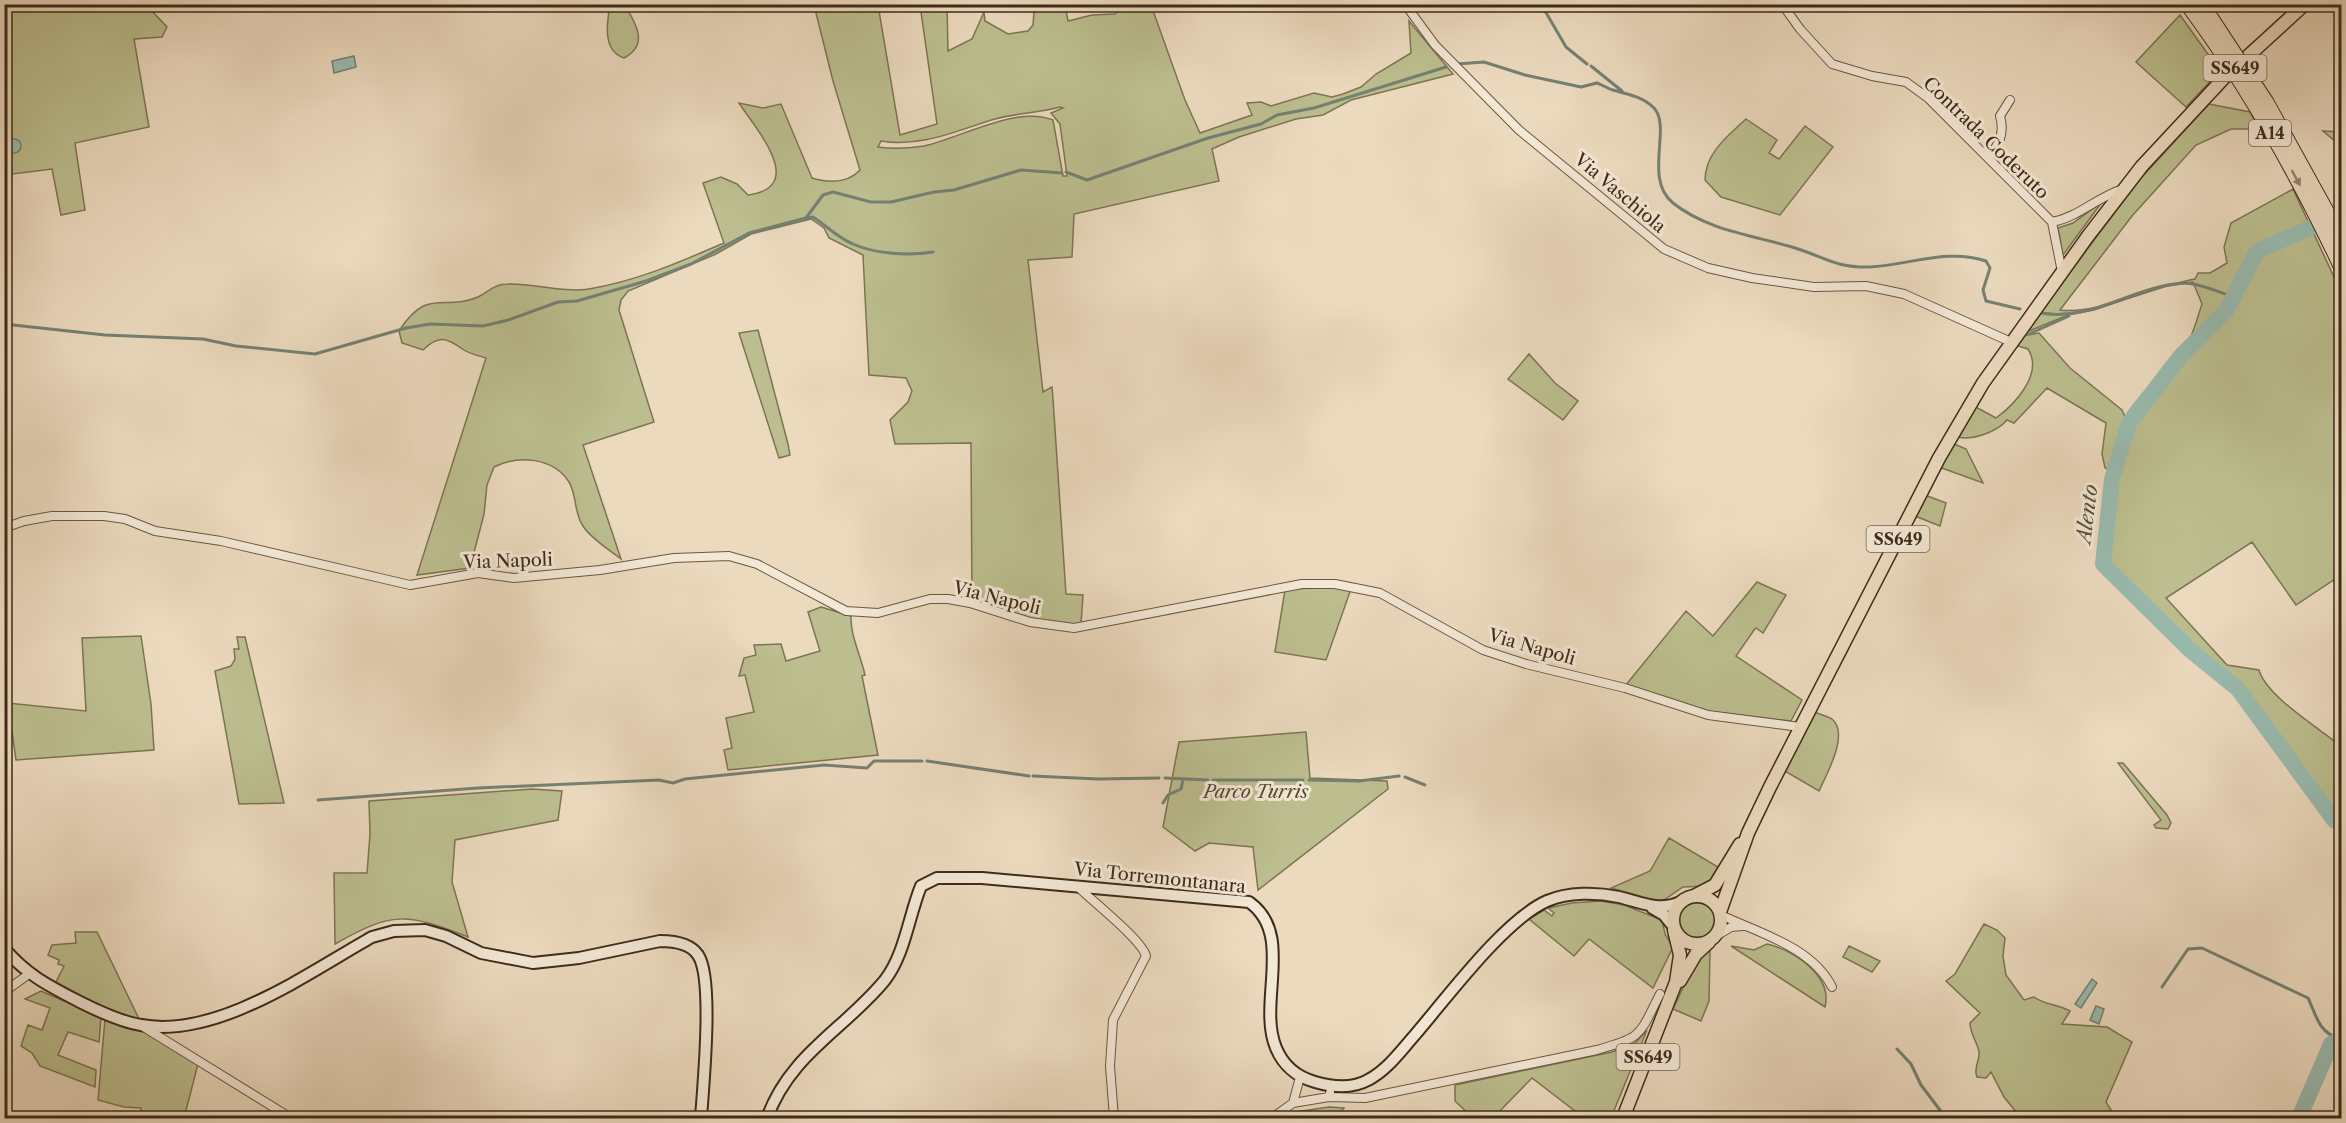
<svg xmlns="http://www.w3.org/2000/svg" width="2346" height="1123" viewBox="0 0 2346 1123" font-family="'Libre Caslon Text',serif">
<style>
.green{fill:#bcbe8f;stroke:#7d7454;stroke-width:1.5;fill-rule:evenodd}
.water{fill:#99bbaf;stroke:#758173;stroke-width:1.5}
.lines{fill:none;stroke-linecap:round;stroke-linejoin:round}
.stream{stroke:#758173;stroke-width:3}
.river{stroke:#99bbaf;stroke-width:16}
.street-casing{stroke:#6a5742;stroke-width:10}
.secondary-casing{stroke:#3e2b18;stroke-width:14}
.primary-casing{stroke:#3e2b18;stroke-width:15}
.street{stroke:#f3e7d5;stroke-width:8}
.secondary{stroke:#f3e7d5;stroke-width:10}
.primary{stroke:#ecdabf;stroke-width:12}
.highway-bridge-casing{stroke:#3e2b18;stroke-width:16;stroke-linecap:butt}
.highway-bridge{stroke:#ecdabf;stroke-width:14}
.oneway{fill:#95826c}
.labels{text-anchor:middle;stroke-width:6;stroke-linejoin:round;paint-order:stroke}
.shield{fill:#f3e7d5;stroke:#746351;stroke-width:1.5}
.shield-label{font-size:16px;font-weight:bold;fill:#3e2b18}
.street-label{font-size:18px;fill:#3e2b18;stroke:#f3e7d5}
.park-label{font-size:18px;font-style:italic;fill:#574830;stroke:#f3e7d5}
.water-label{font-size:20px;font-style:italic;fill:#554f3e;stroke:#f3e7d5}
</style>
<rect width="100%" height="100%" fill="#ecdabf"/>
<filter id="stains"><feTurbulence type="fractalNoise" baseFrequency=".00333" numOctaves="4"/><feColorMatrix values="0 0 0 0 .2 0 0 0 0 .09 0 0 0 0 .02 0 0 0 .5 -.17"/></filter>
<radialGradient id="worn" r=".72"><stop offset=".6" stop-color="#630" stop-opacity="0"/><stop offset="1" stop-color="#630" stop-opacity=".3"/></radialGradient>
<path class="green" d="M4 5H146L167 27 162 37 134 39 149 127 75 143 85 210 61 215 52 169 5 175Z
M610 5H625C635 23 650 44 624 58 602 51 607 22 610 5Z
M814 5H878L900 135 937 124 920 5H947L948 51 972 39 984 12 985 21 1008 34 1028 31 1033 25 1034 12 1065 5 1068 21 1092 15 1115 14 1124 5H1151L1185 100 1200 133 1252 115 1247 103 1261 102 1271 106 1314 93 1332 97 1343 94 1361 87 1376 74 1411 53 1409 21 1453 74 1351 100 1323 115 1296 119 1239 137 1212 149 1219 181 1074 214 1072 257 1028 260 1043 392 1052 387 1053 399 1066 594 1083 595 1081 624C1043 628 1008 613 972 602L971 443 895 444 890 420 908 402 912 391 906 378 869 375 863 255 829 238 824 228 811 219 751 234 716 254 628 291 621 300 619 310 654 422 583 445 621 559C610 550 591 539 583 526 574 514 577 495 569 482 553 457 518 455 494 467L487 485 484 514 470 568 417 575 486 358C480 356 470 354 464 350 447 338 439 334 423 350L402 343 399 331C428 286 443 312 478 297 488 292 495 284 507 284 534 283 563 293 589 289 637 281 680 262 724 243L703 183 721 177 737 184 748 195C808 187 756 129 739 103L763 108 781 104 812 178C829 183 847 184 860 170L833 81ZM1060 107 1063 108 1051 113 1060 124 1067 176H1063L1053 120C1016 105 961 138 924 146 910 148 892 149 878 147L881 141C921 148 958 130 995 119 1016 113 1039 113 1060 107Z
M2180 15 2220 71 2186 107 2136 62Z
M2209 104 2250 112 2263 136 2260 139 2257 129H2231L2196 145 2132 216 2060 310C2099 315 2154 286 2195 279L2198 273H2210L2227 263 2224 247 2231 223 2293 189 2341 292V575L2296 605 2252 542 2166 598 2227 665 2259 670C2266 696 2320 729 2341 746V812L2335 818 2241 689 2190 647 2155 607 2111 567 2107 547 2111 509 2119 463 2130 429 2127 423 2112 470 2105 468 2102 454 2106 423 2047 388 2014 423 2007 420C1997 432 1970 442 1955 436L1974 406 1996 418C2014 405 2044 374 2028 349L2015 345 2022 336 2039 333 2070 368 2122 410 2125 417C2143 388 2171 368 2189 340 2195 329 2198 315 2202 304L2193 282 2162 287 2094 310 2068 315 2024 333 2039 313 2061 315 2040 312 2141 178Z
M1746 119 1777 140 1769 153 1779 159 1805 126 1833 147 1780 215 1721 197 1705 180C1705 153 1728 136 1746 119Z
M2323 131 2341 132V160L2336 142Z
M2102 202 2063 255 2058 228 2073 223Z
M758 330 788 444 790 455 779 458 739 333Z
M1529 354 1555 383 1578 401 1563 420 1508 379Z
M1952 443 1966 449 1983 483 1939 467Z
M1925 495 1946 503 1940 526 1915 516Z
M1757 582 1786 595 1763 633 1756 628 1754 630 1736 656 1802 700 1791 721 1706 711 1625 686 1686 611 1713 636Z
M1321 587 1351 589 1326 660 1275 652 1285 590Z
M821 607 851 616C850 635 861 656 865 675L862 676 878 755 728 770 724 750 732 748 726 718 754 712 745 675 739 676 744 658 756 655 754 645 781 644 786 661 820 651 808 612Z
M141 636 151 704 154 750 16 760 8 703 86 711 82 638Z
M237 637H245L284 803 239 804 215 671 231 666 235 659 234 649H239Z
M1814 712C1819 714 1827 716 1832 719 1850 734 1826 775 1819 791L1783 770Z
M1306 732 1310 778 1387 781 1388 789 1258 890 1253 847 1209 843 1195 851 1163 827 1179 742Z
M2118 763H2123L2167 815 2171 823 2168 829 2156 828 2154 825 2161 820Z
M532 789 562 791 558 820 455 840 452 882 468 937C406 913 393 911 335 944L334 873H367L370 834 369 801Z
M1669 838 1718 867 1707 886 1683 887 1661 902 1611 888 1650 871Z
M1601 901 1624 905 1662 920 1665 934 1673 947 1653 988 1589 939 1574 956 1529 919 1544 910 1552 916 1554 913 1548 908 1572 903Z
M1679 921a18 18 0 1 1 36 0a18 18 0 1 1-36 0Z
M1984 924 1997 930 2005 938 2003 956 2006 975 2024 1000 2034 997C2045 1005 2057 1004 2070 1011L2062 1024 2107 1027 2132 1042 2106 1102 2116 1118H2021L2004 1097 1991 1072 1986 1078 1977 1077C1973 1068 1980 1061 1979 1052 1977 1041 1970 1034 1970 1023L1980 1013 1946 981 1955 974Z
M75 932H97L139 1019 112 1012 55 984 64 966 58 964 59 960 48 955 52 945 76 943Z
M1767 944C1794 950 1833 976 1825 1007L1731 946 1754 950Z
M1849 946 1880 961 1872 972 1843 957Z
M1710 950 1709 1001 1701 1021 1673 1009 1697 958Z
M41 991 101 1017 99 1042 68 1032 58 1055 96 1070 95 1087 40 1066 32 1053 21 1046 28 1025 42 1030 50 1008 25 999Z
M105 1019 143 1029 198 1064 184 1118H140L141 1108 124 1107 98 1100Z
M1647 1030 1611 1118H1584L1532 1078 1493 1118H1473L1455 1101V1085L1612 1052 1635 1043Z
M1329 1107 1344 1108 1335 1118H1281L1288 1113Z"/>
<path class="water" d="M354 56 356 67 334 73 332 61Z
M7 146a7 7 0 1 1 14 0a7 7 0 1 1-14 0Z
M2092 979 2097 983 2081 1008 2075 1004Z
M2096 1006 2104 1009 2099 1024 2090 1020Z"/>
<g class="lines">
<path class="stream" d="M1541 4 1566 47 1587 64
M1457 64 1484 62 1525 75 1581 87 1597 83C1603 85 1608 89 1613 90 1628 94 1643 97 1654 108 1672 127 1643 179 1673 203 1707 230 1751 235 1792 247 1823 256 1834 268 1870 267 1909 265 1948 248 1986 261L1990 268 1983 290 1986 301 2020 309
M1591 66 1622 91
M1066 172 1087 180 1208 138 1261 124 1277 115 1314 108 1446 67
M806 218 813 217C827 226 838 238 853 244 875 254 909 256 933 252
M2040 313C2092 322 2133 286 2184 283 2199 283 2219 292 2233 297
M4 324 105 335 203 339 236 346 315 354 406 328 430 324 483 326 508 320 558 302 577 301 646 281 691 264 749 233 806 218 823 195 833 192 871 202H891L934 192 954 190 1021 170 1062 173
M2029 334 2069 316
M927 761 1029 776
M1033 776 1098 779 1159 778
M1405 777 1425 785
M1165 778 1208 780
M1213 780H1303
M1309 780 1359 781 1399 776
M318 800 478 788 659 780 673 783 685 779 824 765 867 768 874 761H922
M1163 803 1168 795 1181 789 1183 780
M2162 987 2188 949 2202 948 2308 998C2317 1017 2318 1031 2339 1039
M1897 1049 1911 1064 1921 1085 1946 1118"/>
<path class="river" d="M2342 214 2257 251 2226 311 2180 357 2129 423 2112 479 2103 564 2190 650 2238 689 2334 820 2342 824
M2299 1118 2331 1044 2342 1038"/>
<defs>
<path id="street" d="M1405 4 1435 45 1519 130 1664 249 1708 268 1752 278 1814 287 1866 286 1904 294 2011 342
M1782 4 1800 29 1832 64 1872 76 1906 82 1928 98 2052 222 2062 272
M1988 158C1999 144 2005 134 2000 116L2010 100
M2052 222C2079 217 2097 197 2123 189
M4 528 24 521 52 516H104L125 519 155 531 221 541 410 585 478 573 514 578 600 570 674 558 729 556 757 564 846 611 878 613 930 599H948L970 603 1030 622 1074 628 1302 584H1335L1380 593 1483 650 1526 664 1625 688 1708 715 1800 727
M1077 886C1092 901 1142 940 1146 956L1113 1020 1110 1066 1114 1118
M1721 915C1759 933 1812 947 1832 987
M1716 936 1731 927 1743 926
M4 992 29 974
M142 1026 291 1118
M1329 1097 1365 1098 1597 1050C1644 1036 1638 1037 1660 994
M1293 1103 1329 1097 1330 1093
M1272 1118 1293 1103 1300 1077"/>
<path id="secondary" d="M1652 908 1664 915 1673 926
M4 948C26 975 51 987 82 1003 100 1012 121 1022 141 1025 217 1039 308 973 372 937L394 931 425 930 446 936 481 953 533 963 579 958 660 941C674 941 690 943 698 955 714 978 703 1087 701 1118
M767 1118C790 1054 845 1029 885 980 905 954 909 915 921 886L937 878H982L1249 902C1295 934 1257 1003 1276 1048 1283 1065 1297 1077 1315 1082 1332 1087 1352 1089 1368 1080 1387 1070 1400 1052 1414 1036 1446 999 1504 920 1547 901 1568 892 1596 892 1619 897 1640 902 1659 912 1680 902"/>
<path id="primary" d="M1673 920a24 24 0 1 1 48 0a24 24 0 1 1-48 0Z
M1694 896 1715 885 1740 844
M1720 912 1748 833 1770 787 1939 458 1983 383 2088 236 2142 166 2224 78 2305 4
M1680 981 1696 954 1709 942
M1623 1118 1676 982 1680 955 1674 930"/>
</defs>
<use href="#street" class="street-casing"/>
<use href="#secondary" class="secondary-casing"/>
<use href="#primary" class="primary-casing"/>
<use href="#street" class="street"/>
<use href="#secondary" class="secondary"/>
<use href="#primary" class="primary"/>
<defs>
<path id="highway-bridge" d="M2187 4C2248 86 2299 177 2342 269
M2202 4 2267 103 2342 239"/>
</defs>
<use href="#highway-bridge" class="highway-bridge-casing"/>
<use href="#highway-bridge" class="highway-bridge"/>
</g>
<defs><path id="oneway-solid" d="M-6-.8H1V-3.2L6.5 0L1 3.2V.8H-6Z" transform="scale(1.5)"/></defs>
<use class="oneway" href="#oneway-solid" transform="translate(2296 178) rotate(61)"/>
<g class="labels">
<g class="shield">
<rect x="2203.5" y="55" width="63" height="26" rx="4.5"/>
<rect x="2249" y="120" width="42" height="26" rx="4.5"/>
<rect x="1866.5" y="526" width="63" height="26" rx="4.5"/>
<rect x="1616.5" y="1044" width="63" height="26" rx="4.5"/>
</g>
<g class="shield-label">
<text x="2235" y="74">SS649</text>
<text x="2270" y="139">A14</text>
<text x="1898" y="545">SS649</text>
<text x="1648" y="1063">SS649</text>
</g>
<g class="street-label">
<text transform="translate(1986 138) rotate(44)" y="6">Contrada Coderuto</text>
<text transform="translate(1620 193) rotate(40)" y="6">Via Vaschiola</text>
<text transform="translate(508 561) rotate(-2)" y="6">Via Napoli</text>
<text transform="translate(997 598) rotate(14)" y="6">Via Napoli</text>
<text transform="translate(1532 647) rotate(16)" y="6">Via Napoli</text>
<text transform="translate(1160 878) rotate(6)" y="6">Via Torremontanara</text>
</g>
<g class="park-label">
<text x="1256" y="798">Parco Turris</text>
</g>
<g class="water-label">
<text transform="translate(2087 514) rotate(-83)" y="7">Alento</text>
</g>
</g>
<rect width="2346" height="1123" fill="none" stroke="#ecdabf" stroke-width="24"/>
<rect x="6" y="6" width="2334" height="1111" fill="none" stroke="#3e2b18" stroke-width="3"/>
<rect x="12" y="12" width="2322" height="1099" fill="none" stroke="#3e2b18" stroke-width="1.5"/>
<rect width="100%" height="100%" filter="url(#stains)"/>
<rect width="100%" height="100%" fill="url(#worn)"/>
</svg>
